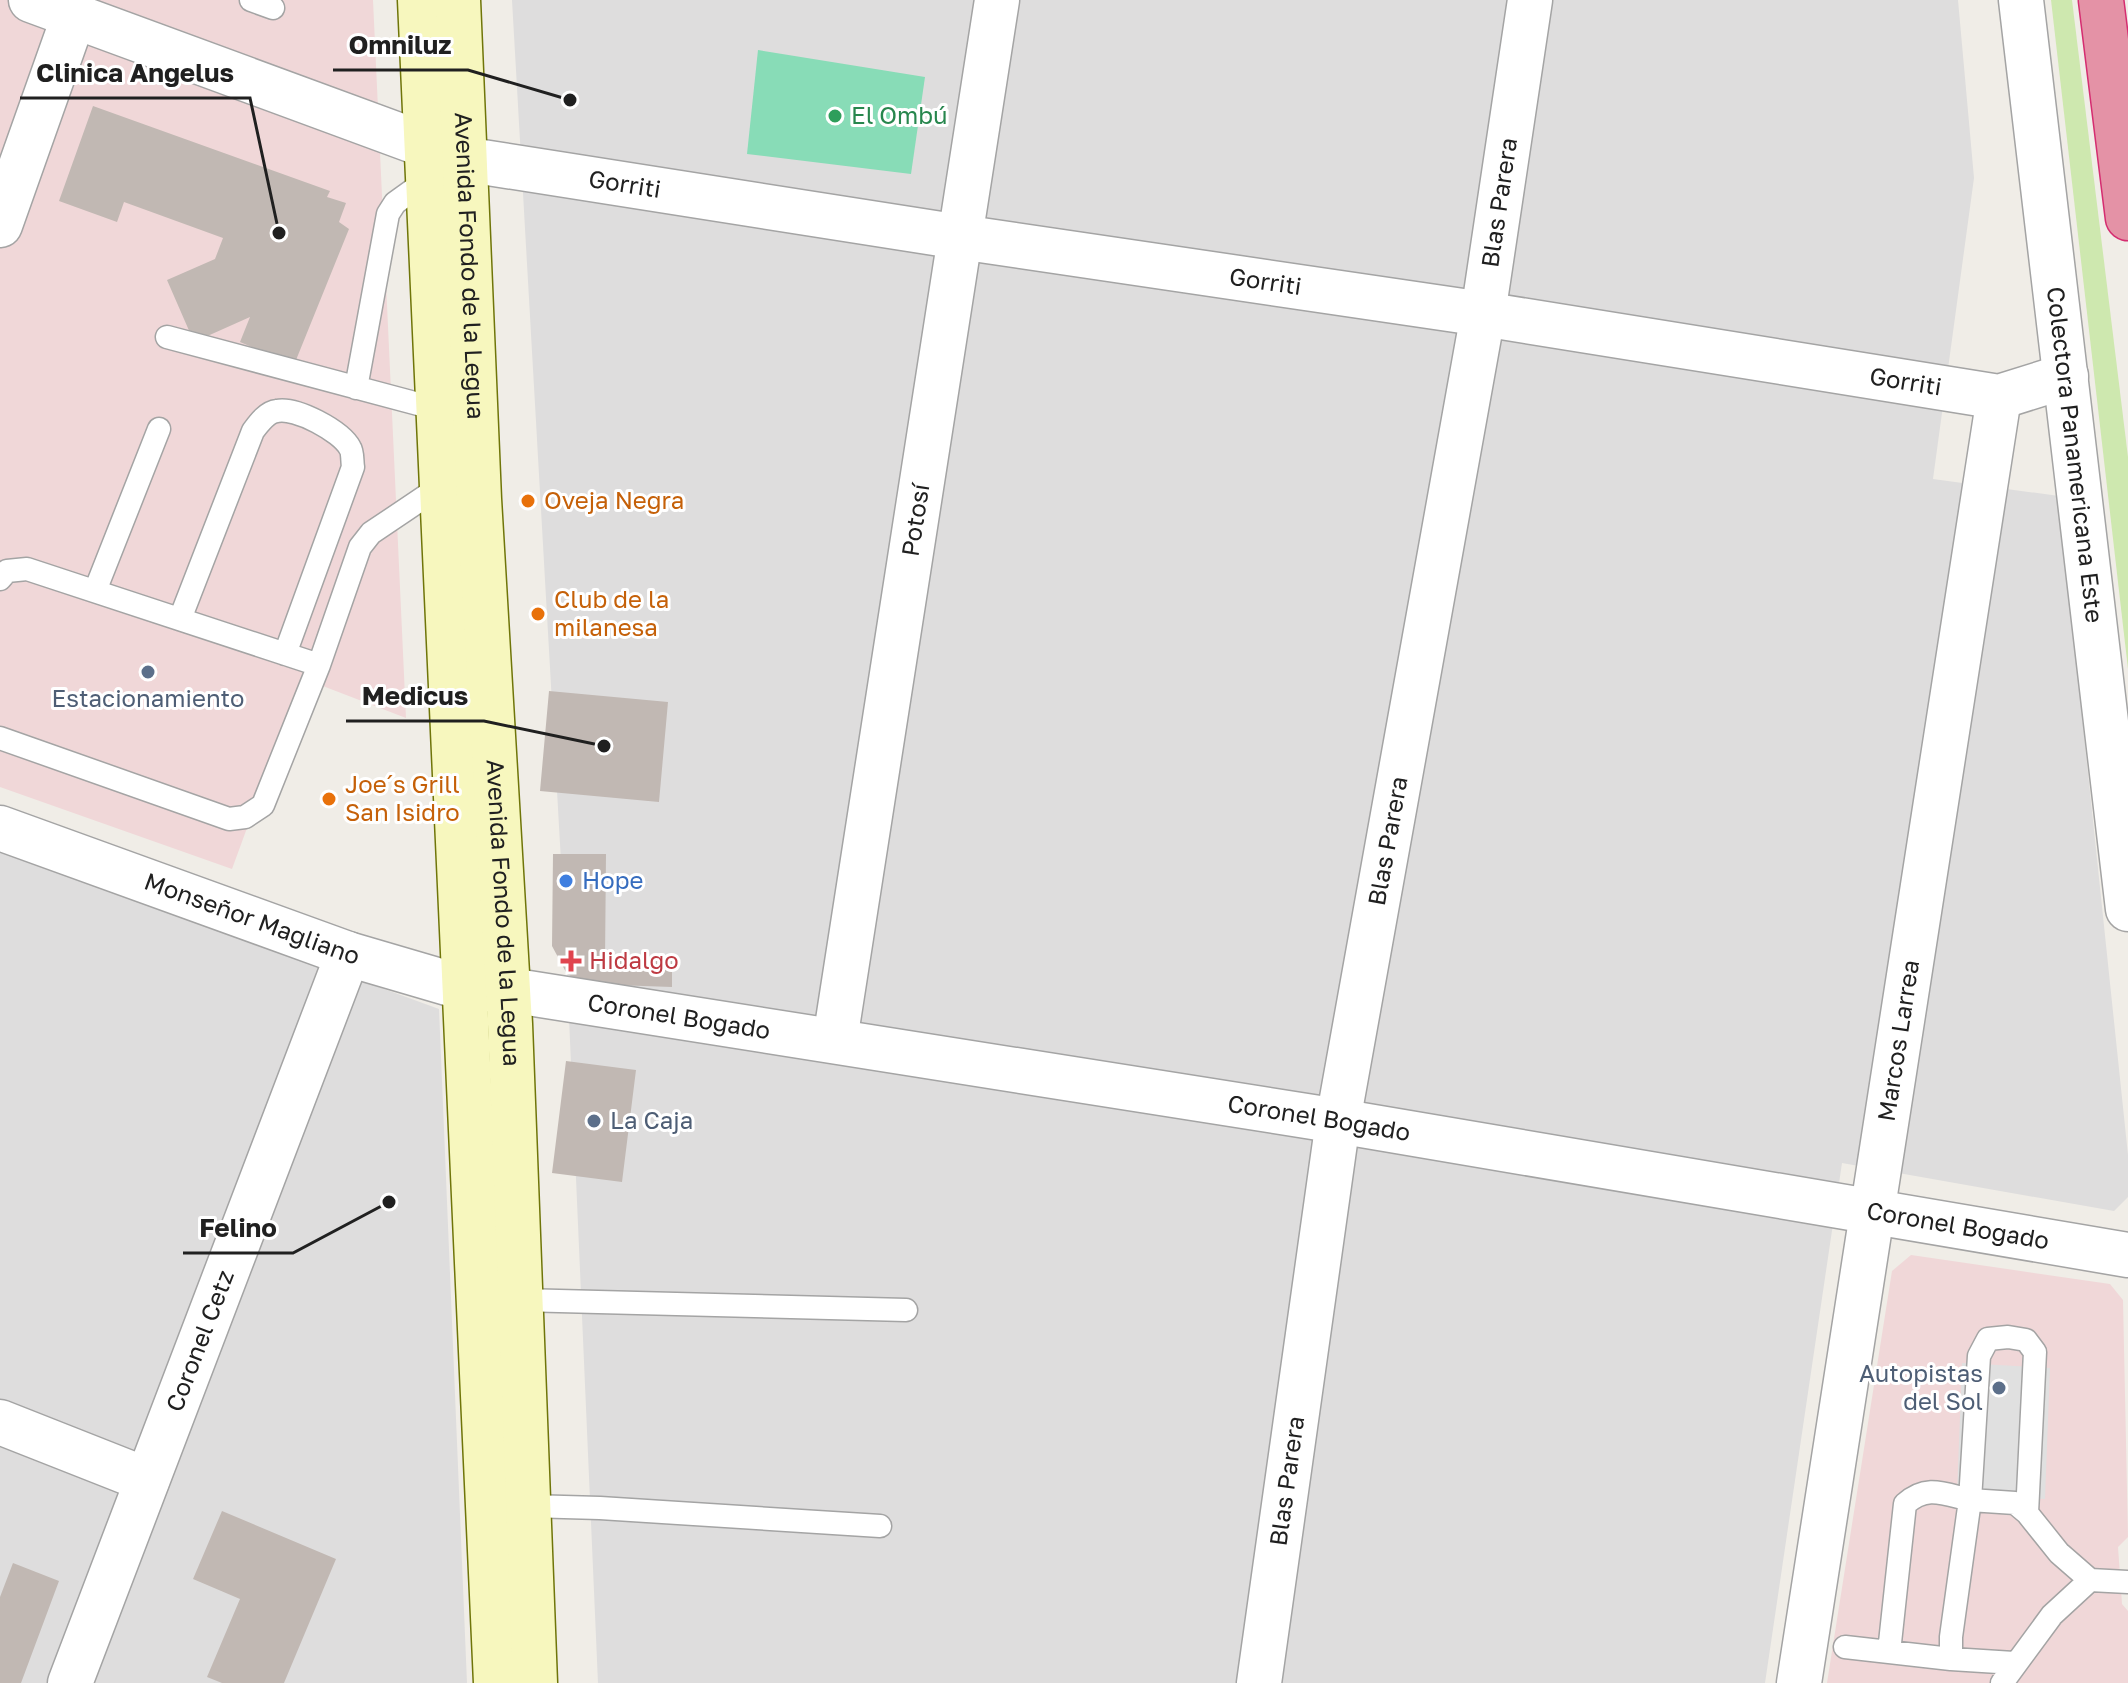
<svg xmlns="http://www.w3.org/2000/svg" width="2128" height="1683" viewBox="0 0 2128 1683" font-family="'Golos Text',sans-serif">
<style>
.residential{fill:#dedddd}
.commercial{fill:#f0d7d8}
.grass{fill:#cee8af}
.pitch{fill:#88dcb7}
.parking{fill:#e0e0e0}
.building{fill:#c1b8b3}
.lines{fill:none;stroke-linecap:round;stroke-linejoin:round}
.service-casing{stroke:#a4a4a4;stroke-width:25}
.minor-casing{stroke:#a4a4a4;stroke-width:47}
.tertiary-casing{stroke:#a4a4a4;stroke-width:47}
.secondary-casing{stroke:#6f7509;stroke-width:47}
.motorway-casing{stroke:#d52d70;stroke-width:47}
.service{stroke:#fff;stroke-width:22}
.minor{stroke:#fff;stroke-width:44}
.tertiary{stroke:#fff;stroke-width:44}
.secondary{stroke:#f7f7be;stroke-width:44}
.motorway{stroke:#e492a6;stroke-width:44}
.leisure-dot{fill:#2e9e5b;stroke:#fff;stroke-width:3}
.food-dot{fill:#e8710a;stroke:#fff;stroke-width:3}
.service-dot{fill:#5c6f8a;stroke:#fff;stroke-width:3}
.shop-dot{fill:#3f7fe0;stroke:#fff;stroke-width:3}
.health-dot{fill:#e0444e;stroke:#fff;stroke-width:3}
.labels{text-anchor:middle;stroke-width:6;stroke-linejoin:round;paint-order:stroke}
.leisure-label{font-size:24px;fill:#27864d;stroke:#fff;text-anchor:start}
.street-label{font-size:24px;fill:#202020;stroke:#fff}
.food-label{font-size:24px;fill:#c56008;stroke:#fff;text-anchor:start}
.service-label{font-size:24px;fill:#4e5e75;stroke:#fff}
.shop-label{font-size:24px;fill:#366cbe;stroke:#fff;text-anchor:start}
.health-label{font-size:24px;fill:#be3a42;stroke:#fff;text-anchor:start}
.leader{fill:none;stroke:#202020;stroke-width:3}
.callout-dot{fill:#202020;stroke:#fff;stroke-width:3}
.callout-label{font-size:26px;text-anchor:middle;font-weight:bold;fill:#202020;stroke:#fff;stroke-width:6;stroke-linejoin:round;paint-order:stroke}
</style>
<rect width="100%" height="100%" fill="#f0ede7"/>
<path class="residential" d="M512 0H1958L1974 178 1933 479 2059 496 2128 1155V1197L2114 1211 1842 1163 1765 1683H598L566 949Z
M0 849 439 1009 467 1683H0Z"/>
<path class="commercial" d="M0 0H373L406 718 302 678 232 869 0 787Z
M1911 1255 2110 1284 2123 1300 2128 1537 2118 1547 2122 1604 2128 1611V1683H1827L1892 1271Z"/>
<path class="grass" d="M2051 0H2072L2128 457V669Z"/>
<path class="pitch" d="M758 50 925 77 911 174 747 154Z"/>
<path class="parking" d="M1962 1363 2050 1368 2045 1499 1957 1494Z"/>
<path class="building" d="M93 106 330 191 327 197 346 203 339 222 349 229 294 365 240 342 250 317 194 342 167 280 215 259 223 238 124 202 117 222 59 201Z
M549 691 668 702 659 802 540 791Z
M553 854H606L605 960 672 961V987L586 984 567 974 552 946Z
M566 1061 636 1070 622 1182 552 1173Z
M222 1511 336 1559 284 1683H222L207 1677 240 1599 193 1579Z
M13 1563 59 1581 21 1683H0V1597Z"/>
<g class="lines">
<defs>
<path id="service" d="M251 0 273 8
M167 337 437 409
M356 388 388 214 395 203 427 180
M0 579 7 571 27 569 319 665 263 805 245 817 229 819 0 738
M95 591 159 429
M180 619 253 431C259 423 267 412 277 411 296 407 341 431 350 448 353 452 352 462 353 467L285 654
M319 665 360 547 371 533 441 486
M520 1300 906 1310
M528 1506 600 1508 880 1526
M1845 1647 1951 1659
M1889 1652 1905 1504C1927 1484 1944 1494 1970 1500L1979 1356 1988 1339 2008 1337 2026 1340 2035 1352 2027 1513 2059 1553 2090 1580 2128 1582
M2014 1663 1951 1659V1637L1970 1500 2015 1503 2027 1513
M2002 1683 2052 1615 2090 1580"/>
<g id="minor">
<path id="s1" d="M31 0 463 159 960 237 1483 314 1999 397 2066 376"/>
<path d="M0 225 74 16"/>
<path id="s2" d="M0 828 348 954 464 988 509 990 1338 1121 2128 1255"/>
<path id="s3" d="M835 1040 997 0"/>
<path d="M0 1422 147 1480"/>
<path id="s4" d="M70 1683 348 954"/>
<path id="s5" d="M1259 1683 1338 1121 1483 314 1530 0"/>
<path id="s6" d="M1799 1683 1999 397"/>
</g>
<g id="tertiary">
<path id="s7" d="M2021 0 2128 909"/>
</g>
<g id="secondary">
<path d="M420 0 496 1683"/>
<path id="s8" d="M458 0 479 499 510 1024 535 1683"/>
</g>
<path id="motorway" d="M2101 0 2128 218"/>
</defs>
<use href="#service" class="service-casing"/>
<use href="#minor" class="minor-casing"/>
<use href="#tertiary" class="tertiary-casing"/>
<use href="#secondary" class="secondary-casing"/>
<use href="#motorway" class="motorway-casing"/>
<use href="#service" class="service"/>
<use href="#minor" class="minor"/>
<use href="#tertiary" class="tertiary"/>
<use href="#secondary" class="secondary"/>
<use href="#motorway" class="motorway"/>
</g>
<circle class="leisure-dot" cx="835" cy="116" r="8"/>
<g class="food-dot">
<circle cx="528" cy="501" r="8"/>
<circle cx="538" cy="614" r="8"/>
<circle cx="329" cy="799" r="8"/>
</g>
<g class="service-dot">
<circle cx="148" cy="672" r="8"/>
<circle cx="594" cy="1121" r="8"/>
<circle cx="1999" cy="1388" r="8"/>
</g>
<circle class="shop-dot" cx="566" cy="881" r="8"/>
<path class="health-dot" d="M567 949h8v8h8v8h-8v8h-8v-8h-8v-8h8z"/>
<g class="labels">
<g class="leisure-label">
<text x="851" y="124">El Ombú</text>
</g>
<g class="street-label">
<text dy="8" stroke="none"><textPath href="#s1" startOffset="624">Gorriti</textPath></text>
<text dy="8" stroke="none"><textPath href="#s5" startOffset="1500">Blas Parera</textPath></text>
<text dy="8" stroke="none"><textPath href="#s8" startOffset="266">Avenida Fondo de la Legua</textPath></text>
<text dy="8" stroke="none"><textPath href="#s1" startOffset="1272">Gorriti</textPath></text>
<text dy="8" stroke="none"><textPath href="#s1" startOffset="1920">Gorriti</textPath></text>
<text dy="8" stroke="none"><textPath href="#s7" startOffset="458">Colectora Panamericana Este</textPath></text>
<text dy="8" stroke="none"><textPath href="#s3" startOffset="526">Potosí</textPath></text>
<text dy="8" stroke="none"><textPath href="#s5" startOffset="852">Blas Parera</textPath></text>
<text dy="8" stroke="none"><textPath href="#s8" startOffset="914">Avenida Fondo de la Legua</textPath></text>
<text dy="8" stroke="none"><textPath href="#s2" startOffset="268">Monseñor Magliano</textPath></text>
<text dy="8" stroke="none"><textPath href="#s2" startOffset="708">Coronel Bogado</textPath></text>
<text dy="8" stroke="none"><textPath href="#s6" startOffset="650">Marcos Larrea</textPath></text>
<text dy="8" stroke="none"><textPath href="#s2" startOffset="1356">Coronel Bogado</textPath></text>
<text dy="8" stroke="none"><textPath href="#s2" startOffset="2004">Coronel Bogado</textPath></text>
<text dy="8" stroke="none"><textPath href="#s4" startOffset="366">Coronel Cetz</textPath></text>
<text dy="8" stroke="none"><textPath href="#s5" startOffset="204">Blas Parera</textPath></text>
</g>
<g class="food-label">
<text x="544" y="509">Oveja Negra</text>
<text x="554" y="608">Club de la<tspan x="554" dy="28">milanesa</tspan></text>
<text x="345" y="793">Joe´s Grill<tspan x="345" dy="28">San Isidro</tspan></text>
</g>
<g class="service-label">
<text x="148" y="707">Estacionamiento</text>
<text x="610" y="1129" text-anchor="start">La Caja</text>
<text x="1983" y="1382" text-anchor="end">Autopistas<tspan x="1983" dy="28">del Sol</tspan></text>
</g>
<g class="shop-label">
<text x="582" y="889">Hope</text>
</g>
<g class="health-label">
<text x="589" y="969">Hidalgo</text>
</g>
</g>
<path class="leader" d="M570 100L468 70H333M279 233L250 98H20M604 746L484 721H346M389 1202L293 1253H183"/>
<g class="callout-dot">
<circle cx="570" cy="100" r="8"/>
<circle cx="279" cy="233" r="8"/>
<circle cx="604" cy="746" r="8"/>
<circle cx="389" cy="1202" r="8"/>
</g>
<g class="callout-label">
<text x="400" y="54">Omniluz</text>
<text x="135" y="82">Clinica Angelus</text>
<text x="415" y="705">Medicus</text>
<text x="238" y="1237">Felino</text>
</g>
</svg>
